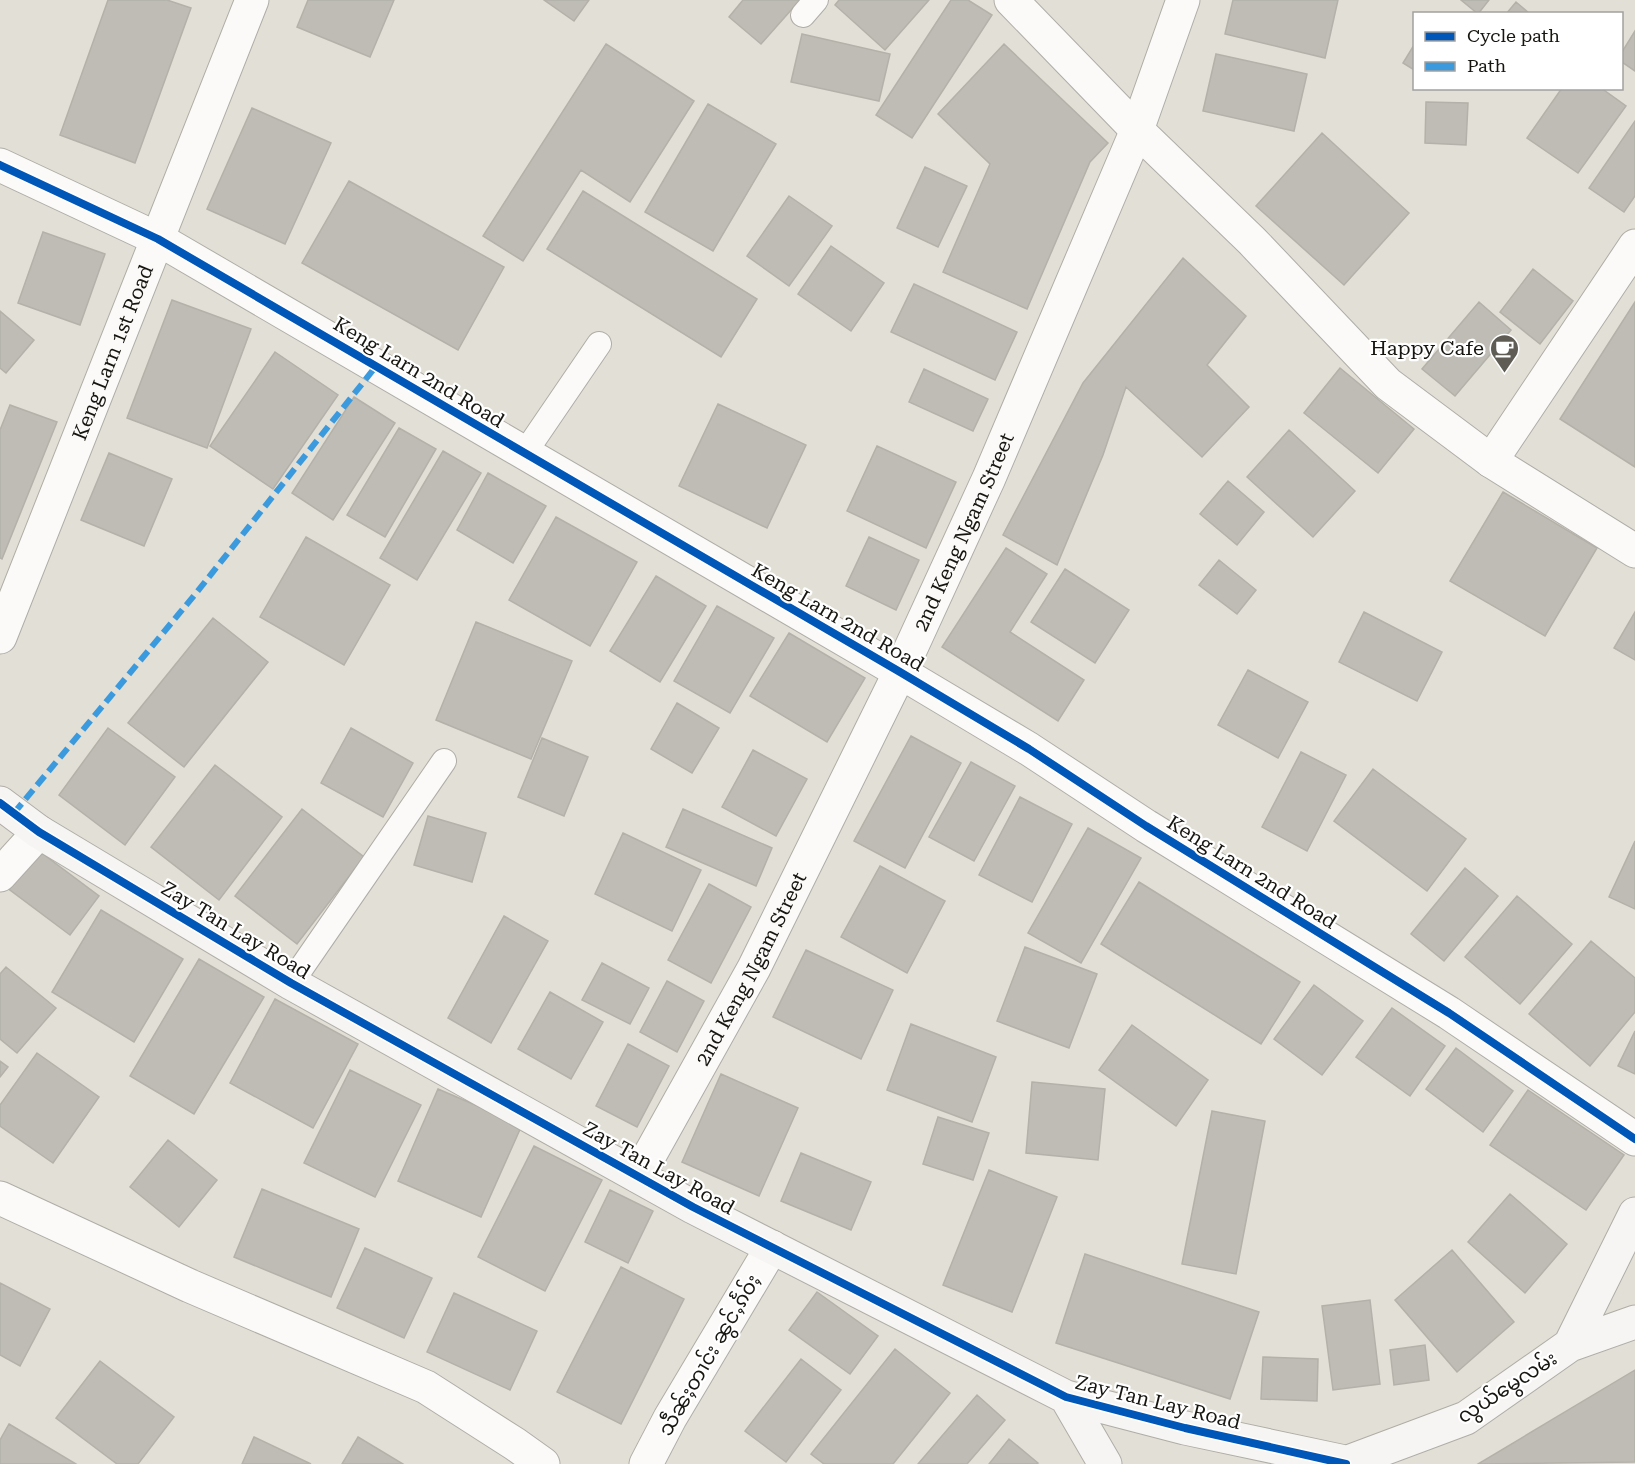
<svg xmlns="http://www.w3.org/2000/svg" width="1635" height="1464" viewBox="0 0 1635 1464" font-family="'Roboto Serif','Noto Sans Myanmar',serif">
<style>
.building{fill:#bfbcb5;stroke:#b3b1a9;stroke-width:1.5}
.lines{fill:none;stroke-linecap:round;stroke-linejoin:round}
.lane-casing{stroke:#afada6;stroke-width:26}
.street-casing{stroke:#afada6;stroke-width:35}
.secondary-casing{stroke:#afada6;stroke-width:35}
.lane{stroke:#fbfaf9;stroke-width:24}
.street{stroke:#fbfaf9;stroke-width:33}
.secondary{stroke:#f7f5f3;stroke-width:33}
.quiet{stroke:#3b9ade;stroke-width:6;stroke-dasharray:12 6;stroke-linecap:butt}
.cycleway-casing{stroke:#fff;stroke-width:11}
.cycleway{stroke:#0057b8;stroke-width:8}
.labels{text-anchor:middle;stroke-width:4.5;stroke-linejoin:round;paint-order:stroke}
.poi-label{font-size:20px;fill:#17150f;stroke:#fff;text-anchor:end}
.street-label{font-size:20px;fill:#17150f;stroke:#fff}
</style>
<rect width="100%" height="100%" fill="#e2dfd6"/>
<path class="building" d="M108 0H167L191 8 135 163 60 135Z
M308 0H394L370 57 297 27Z
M544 0H589L574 21Z
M743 0H800L761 44 729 17Z
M839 0H929L885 50 835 5Z
M951 0H968L992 15 912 138 876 115Z
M1233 0H1338L1325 58 1225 34Z
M1461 0H1489L1478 14Z
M1516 2 1530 14H1506Z
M1635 31V71L1622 62V52Z
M802 34 890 54 879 101 791 82Z
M606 44 694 101 630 202 581 170 523 261 483 236Z
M1004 44 1108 143 1090 162 1027 309 943 272 990 164 938 114Z
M1414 45V70L1403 63Z
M1216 54 1307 74 1294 131 1203 111Z
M1562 88H1601L1626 106 1578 173 1527 138Z
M1426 102 1468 103 1466 145 1425 143Z
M708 104 776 144 713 251 645 212Z
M252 108 331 143 285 244 207 209Z
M1635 121V196L1624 212 1589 188Z
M1322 133 1409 213 1344 285 1256 206Z
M925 167 967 186 938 247 897 228Z
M349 181 504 267 458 350 302 263Z
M583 191 757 299 721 357 547 249Z
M789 196 832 226 789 286 747 256Z
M43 232 105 254 80 325 18 303Z
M831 246 884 283 851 331 798 294Z
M1183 258 1246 316 1207 365 1249 407 1202 457 1126 387 1103 455 1057 565 1003 535 1083 383Z
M1533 269 1573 301 1540 344 1500 312Z
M914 284 1017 332 995 380 891 332Z
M172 300 251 329 207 448 127 418Z
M1479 302 1511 330 1455 396 1422 369Z
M1635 302V467L1560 419Z
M0 311 34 340 6 373 0 368Z
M275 352 338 395 273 489 210 446Z
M1340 368 1414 429 1378 473 1304 413Z
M924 369 988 399 973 431 909 402Z
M354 397 395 423 333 520 292 493Z
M718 404 806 445 767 528 679 486Z
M10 405 57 422 2 559 0 558V430Z
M399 428 436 449 385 537 347 515Z
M1289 430 1355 491 1313 537 1247 477Z
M877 446 956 482 926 548 847 511Z
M443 451 481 473 417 580 380 558Z
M109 453 172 479 144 546 81 520Z
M488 473 546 506 513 563 457 530Z
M1228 481 1264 512 1237 545 1200 514Z
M1503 492 1597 548 1545 636 1450 581Z
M556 517 637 562 590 646 509 600Z
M306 537 390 585 344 665 260 617Z
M869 537 919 560 896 610 846 586Z
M1006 548 1047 574 1010 632 1084 680 1058 721 942 647Z
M1219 560 1256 590 1237 614 1199 585Z
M1065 569 1129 610 1095 663 1031 622Z
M656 576 706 606 660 682 610 651Z
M717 606 774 638 730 713 674 681Z
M1364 612 1442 652 1417 701 1339 662Z
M1635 612V660L1614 648Z
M213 618 268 662 184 767 128 723Z
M476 622 572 661 531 759 436 720Z
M789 633 865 678 827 742 750 696Z
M1248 670 1308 702 1278 758 1218 725Z
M677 703 719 728 692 773 651 749Z
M108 728 175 777 125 845 59 795Z
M351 728 413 763 383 817 321 783Z
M911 736 961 763 905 868 854 841Z
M542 738 588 757 564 816 518 797Z
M753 750 807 779 776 836 722 807Z
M1301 752 1346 775 1307 851 1262 827Z
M971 762 1015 786 974 861 929 837Z
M215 765 282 817 219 900 151 847Z
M1373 769 1466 839 1427 891 1334 821Z
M1020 797 1072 824 1032 902 979 875Z
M302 809 364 857 297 944 235 896Z
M683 809 772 848 756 886 666 847Z
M428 816 486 833 472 882 414 865Z
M1088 828 1141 858 1081 963 1028 933Z
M623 833 701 870 672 931 595 894Z
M1635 841V909L1609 897Z
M35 848 99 896 70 935 6 887Z
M880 866 945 901 907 973 841 937Z
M1465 868 1498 896 1444 961 1411 934Z
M1139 882 1300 982 1261 1044 1101 944Z
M709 884 751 907 711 983 668 960Z
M1517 896 1572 944 1520 1004 1465 957Z
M101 910 183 959 134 1042 52 992Z
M504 916 548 941 491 1043 448 1018Z
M1591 941 1635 978V1012L1590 1066 1529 1014Z
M1025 947 1097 974 1069 1048 997 1021Z
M806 950 893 990 861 1059 773 1017Z
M199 959 264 997 194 1114 130 1076Z
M602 963 649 988 630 1024 582 1000Z
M6 967 56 1008 17 1053 0 1039V974Z
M667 981 704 1001 677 1052 640 1032Z
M1314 985 1363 1021 1322 1075 1274 1039Z
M550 992 603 1022 571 1079 518 1049Z
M275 999 358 1044 313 1128 230 1083Z
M1392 1008 1445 1046 1410 1096 1356 1057Z
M911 1024 996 1057 972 1122 887 1090Z
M1132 1025 1208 1080 1176 1126 1099 1070Z
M1635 1031V1074L1618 1066Z
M628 1044 669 1066 637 1127 596 1106Z
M1456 1048 1513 1091 1483 1132 1426 1089Z
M37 1053 99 1097 53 1163 0 1126V1105Z
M0 1061 8 1067 0 1077Z
M350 1070 421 1105 375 1197 304 1163Z
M721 1074 798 1108 759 1196 682 1162Z
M1032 1082 1105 1089 1098 1160 1026 1153Z
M438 1089 522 1125 481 1217 398 1181Z
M1528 1090 1624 1155 1586 1210 1490 1145Z
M1212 1111 1265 1121 1236 1274 1182 1264Z
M938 1117 989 1133 973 1180 923 1164Z
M168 1140 217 1180 179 1227 130 1187Z
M534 1146 602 1180 545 1291 478 1257Z
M801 1153 871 1182 851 1230 781 1201Z
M989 1170 1057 1197 1012 1312 943 1285Z
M262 1189 359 1229 331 1297 234 1257Z
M610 1190 653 1211 628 1263 585 1242Z
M1510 1194 1567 1244 1525 1293 1468 1242Z
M365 1248 432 1278 404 1338 337 1308Z
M1452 1250 1514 1322 1457 1372 1395 1300Z
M1085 1254 1259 1312 1230 1399 1056 1343Z
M621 1267 684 1299 621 1424 557 1392Z
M0 1283 50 1309 20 1366 0 1355Z
M817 1292 878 1336 850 1374 789 1330Z
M454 1293 537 1331 510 1390 427 1352Z
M1370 1300 1380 1384 1333 1390 1322 1306Z
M1425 1345 1429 1380 1394 1385 1390 1350Z
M895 1349 950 1393 893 1464H824L811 1454Z
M1263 1357 1318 1359 1317 1401 1261 1399Z
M801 1359 841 1390 786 1462 745 1431Z
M100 1361 174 1417 138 1464H117L56 1418Z
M1635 1370V1462L1478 1464Z
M977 1395 1005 1420 967 1464H918Z
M9 1424 76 1464H0V1440Z
M254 1437 311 1464H242Z
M358 1437 403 1464H342Z
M1009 1439 1038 1463 1036 1464H989Z"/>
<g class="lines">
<defs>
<path id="lane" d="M803 15 816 0
M524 454 599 344
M291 983 444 761"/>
<g id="street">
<path d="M1011 0 1137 130 1252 241 1388 384 1491 461 1635 551"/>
<path d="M0 165 158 239 900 672 1029 749 1146 826 1449 1013 1635 1139"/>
<path d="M1491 461 1635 246"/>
<path id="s1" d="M0 637 252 0"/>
<path d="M0 875 39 832"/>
<path id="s2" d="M638 1176 754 968 900 672 989 478 1137 130 1183 0"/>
<path d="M0 1198 190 1286 426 1387 515 1444 543 1464"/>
<path d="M646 1464 670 1418 772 1247"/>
</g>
<path id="secondary" d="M0 803 39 832 291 983 693 1207 1066 1397 1185 1428 1345 1462
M1570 1345 1635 1214
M1066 1397 1105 1464
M1343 1464 1466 1418 1570 1345 1635 1322"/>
</defs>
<use href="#lane" class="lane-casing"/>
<use href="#street" class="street-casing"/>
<use href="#secondary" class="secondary-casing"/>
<use href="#lane" class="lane"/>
<use href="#street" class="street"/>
<use href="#secondary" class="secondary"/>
<path class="quiet" d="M14 813 197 592 377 365"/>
<defs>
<path id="cycleway" d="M0 165 158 239 900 672 1029 749 1146 826 1449 1013 1635 1139
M0 803 39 832 291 983 693 1207 1066 1397 1185 1428 1346 1464"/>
</defs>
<use href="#cycleway" class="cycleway-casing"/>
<use href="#cycleway" class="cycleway"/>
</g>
<defs>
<symbol id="cafe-pin" viewBox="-11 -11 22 30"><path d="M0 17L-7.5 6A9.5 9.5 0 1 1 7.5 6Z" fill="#5e5c55" stroke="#fff"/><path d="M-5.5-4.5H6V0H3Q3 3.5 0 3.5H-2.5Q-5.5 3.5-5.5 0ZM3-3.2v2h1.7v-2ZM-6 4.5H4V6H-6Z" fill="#fff"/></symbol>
</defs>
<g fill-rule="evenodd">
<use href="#cafe-pin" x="1488" y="332" width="33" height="45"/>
</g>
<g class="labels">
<g class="poi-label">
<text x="1484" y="355">Happy Cafe</text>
</g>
<g class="street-label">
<text dy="7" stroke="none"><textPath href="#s1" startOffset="306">Keng Larn 1st Road</textPath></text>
<text transform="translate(419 372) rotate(31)" y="7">Keng Larn 2nd Road</text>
<text dy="7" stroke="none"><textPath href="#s2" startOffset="722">2nd Keng Ngam Street</textPath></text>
<text transform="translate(838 617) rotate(30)" y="7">Keng Larn 2nd Road</text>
<text transform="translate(1252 872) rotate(32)" y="7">Keng Larn 2nd Road</text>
<text transform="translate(236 930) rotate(31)" y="7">Zay Tan Lay Road</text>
<text dy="7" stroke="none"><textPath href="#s2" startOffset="236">2nd Keng Ngam Street</textPath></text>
<text transform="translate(659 1168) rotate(29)" y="7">Zay Tan Lay Road</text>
<text transform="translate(709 1355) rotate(-60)" y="7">သဵၼ်ႈတၢင်း ၼွင်ႇၵႅဝ်ႈ</text>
<text transform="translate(1507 1387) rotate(-33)" y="7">လွယ်မွေလမ်း</text>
<text transform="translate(1158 1402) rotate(14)" y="7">Zay Tan Lay Road</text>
</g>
</g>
<rect x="1413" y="12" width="210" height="78" fill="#ffffff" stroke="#a2a19f" stroke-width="1.5"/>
<rect x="1425" y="32" width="30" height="9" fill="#0057b8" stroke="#a2a19f" stroke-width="1.5"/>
<text x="1467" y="42" font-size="18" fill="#17150f">Cycle path</text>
<rect x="1425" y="62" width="30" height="9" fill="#3b9ade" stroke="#a2a19f" stroke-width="1.5"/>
<text x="1467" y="72" font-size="18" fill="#17150f">Path</text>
</svg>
